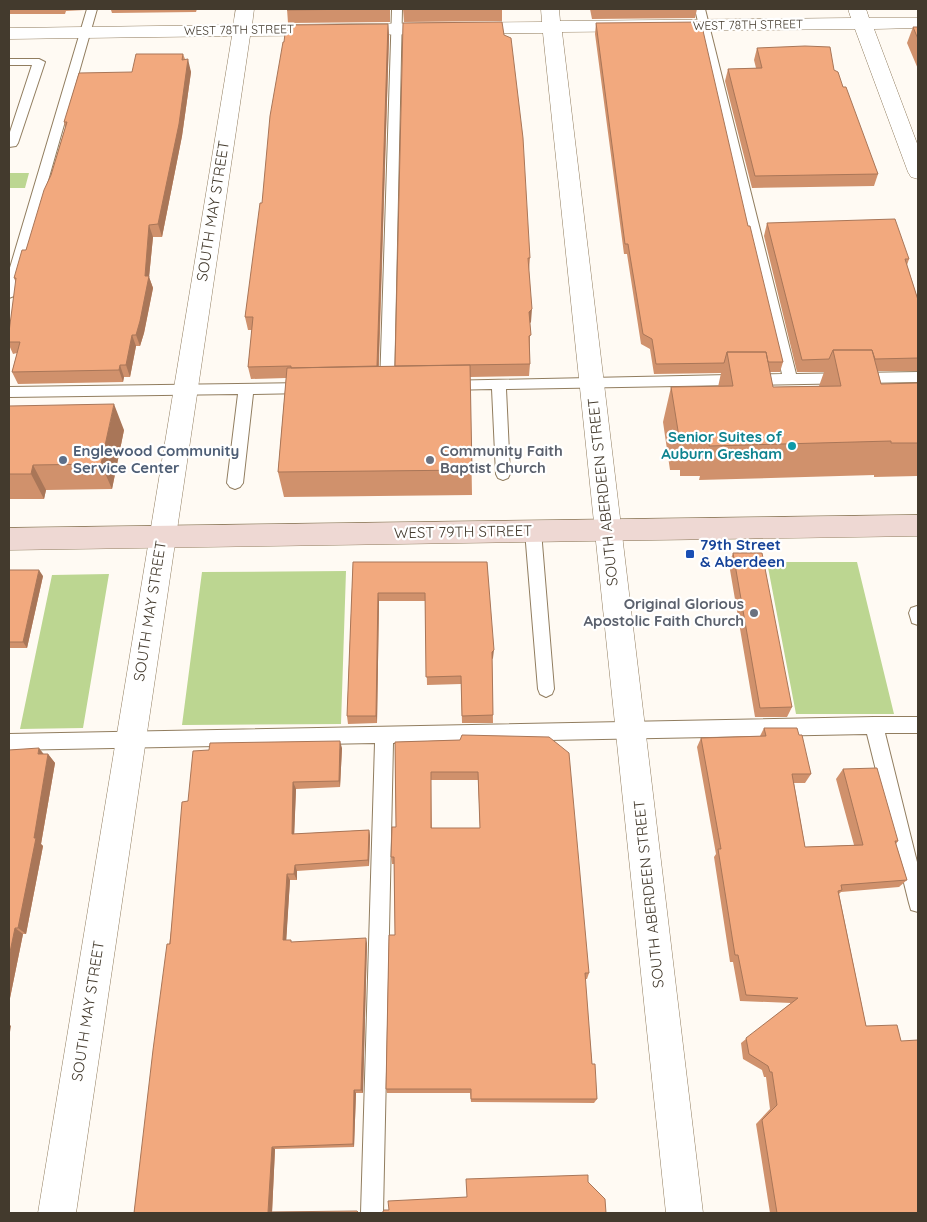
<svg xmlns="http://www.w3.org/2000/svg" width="927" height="1222" viewBox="0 0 927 1222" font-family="Quicksand,sans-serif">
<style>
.green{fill:#bcd691}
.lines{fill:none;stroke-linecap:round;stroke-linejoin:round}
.service-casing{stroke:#917d5f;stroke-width:2}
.minor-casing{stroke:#917d5f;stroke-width:1}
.secondary-casing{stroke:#917d5f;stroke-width:1}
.service{fill:#fff;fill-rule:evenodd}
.minor{fill:#fff;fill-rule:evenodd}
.secondary{fill:#eed8d3;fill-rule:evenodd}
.wall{fill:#d0916c;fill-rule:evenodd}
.shaded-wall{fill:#a97658}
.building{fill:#f2a97e;stroke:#a97658;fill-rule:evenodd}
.culture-dot{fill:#0f9aa8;stroke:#fff;stroke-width:2}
.service-dot{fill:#5c6f8a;stroke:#fff;stroke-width:2}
.worship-dot{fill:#6b7280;stroke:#fff;stroke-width:2}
.transit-dot{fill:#1a4fb4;stroke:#fff;stroke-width:2}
.labels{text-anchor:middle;stroke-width:4.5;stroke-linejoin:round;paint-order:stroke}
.far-street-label{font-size:12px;fill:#433a2d;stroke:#fff}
.street-label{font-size:15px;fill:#433a2d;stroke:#fff}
.culture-label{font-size:15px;font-weight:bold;fill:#0d838f;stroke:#fff;text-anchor:end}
.service-label{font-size:15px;font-weight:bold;fill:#4e5e75;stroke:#fff;text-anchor:start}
.worship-label{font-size:15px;font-weight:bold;fill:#5b616d;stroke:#fff;text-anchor:start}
.transit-label{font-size:15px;font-weight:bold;fill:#164399;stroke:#fff;text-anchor:start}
</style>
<rect width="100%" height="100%" fill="#fffaf3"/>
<path class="green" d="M9 173H29L25 188H9Z
M767 562H857L894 714H796Z
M346 571 341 724 182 725 202 572Z
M109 574 83 728 20 729 52 575Z"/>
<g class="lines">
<defs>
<path id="service" d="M87 9H97L16 293 14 296 9 298V271Z
M392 9H402L394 386 392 390 387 391 382 390 380 386Z
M695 9H705L796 374 918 372V382L506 389 510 474 508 478 503 480 498 478 496 474 492 389 448 390 443 389 441 385 443 381 782 374Z
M9 59H39L45 62 18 143 16 146 9 147V135L32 65H9Z
M306 383 311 384 313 388 311 392 306 393 253 394 243 483 240 487 235 489 230 487 227 483 238 394 9 397V387Z
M533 525 538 527 541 531 554 689 552 694 546 697 540 694 538 689 525 531 528 527Z
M917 606H918V625L912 623 909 613 911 608Z
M874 717H918V733H885L918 866V912L911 910 909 903 867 734 393 743 383 1213H361L375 743 9 750V734Z"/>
<path id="minor" d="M236 9H254L252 25 542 22 541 9H559L560 21 851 18 848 9H866L869 18H918V28L874 29 918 146V179L911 177 908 172 855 29 562 32 703 1213H666L543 33 250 36 76 1213H38L232 36 9 39V28L233 25Z"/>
<path id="secondary" d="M918 515V536L9 550V528Z"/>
</defs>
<use href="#service" class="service-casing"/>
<use href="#minor" class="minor-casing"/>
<use href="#secondary" class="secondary-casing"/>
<use href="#service" class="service"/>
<use href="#minor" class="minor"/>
<use href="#secondary" class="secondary"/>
</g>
<path class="wall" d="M9 9H86L85 10 66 11 65 14H9Z
M98 9H197L196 12 112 13 111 10H99Z
M287 9H390V22L288 23Z
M403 9H502V21L404 22Z
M590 9H697L695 18 592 19Z
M403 23 530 258 529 271 531 322 530 323V364L529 376 470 377 472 495 284 497 278 472 286 378 251 379 248 367 252 330H248L245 317 262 203 388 24 389 36 379 366H395Z
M596 23 748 226 783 362 780 372H770L773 387 819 386 824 372H797L764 236 767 223 909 259 907 265 918 300V371H878L881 384 918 383V474L917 476 874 477V475L699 480 700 476H680V470H670L663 422 671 387H718L721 373 654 374 650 349 641 344 627 254H624L595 34Z
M913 27H918V69L907 43Z
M757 48 834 70 843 87 878 174 874 186 752 188 725 81 728 69 756 68 754 60Z
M183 54 185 59 191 72 182 136 162 237H153L149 277 153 288 144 333 140 346H136L130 377H124L123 382 18 384 12 372 17 353 13 354 9 345V332L16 283 14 278 26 250 51 175 65 128 64 122 132 72Z
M9 406 124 430 112 489 46 490 44 499H10L9 496Z
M733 553 792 707 787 717H755L729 564Z
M353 562H487L493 658 492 659 493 723H462L461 684 427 685 425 601H379L377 723 348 724 347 716Z
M9 570 43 576 27 648H9Z
M764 728 799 735 811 774 805 783H794L805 847 854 845 836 779 843 769 898 841 896 844 907 880 899 887 841 892 839 894 866 1026 918 1213H770L756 1124 770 1109 766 1077H764L762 1070 743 1059 741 1043 791 1003 740 1001 733 962H730L714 857 716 854 697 747 701 738 760 736Z
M460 740 589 973 587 979H585L592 1064 597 1099 594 1103 471 1102 470 1093H387L386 1089 395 935 394 864H392L391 857 396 827 395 742ZM431 780H478L480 828H432Z
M342 748 340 787 296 789 294 834 369 830 370 836 369 866 297 871V880H290L286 940 292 942 367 943 363 1093H356L354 1147 275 1149 272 1212H359L360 1213H134L188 801Z
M9 750 43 754H48L55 763 41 844 43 846 26 934H23L9 1003Z"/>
<path class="shaded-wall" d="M388 24 389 36 378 379 377 367Z
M188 59 191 72 182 136 162 237 158 224Z
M149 225 153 237 149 277 153 288 144 333 140 346 136 335 145 276Z
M532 309 531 322 528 324 529 312Z
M132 335 136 346 130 377 126 365Z
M120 365 124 377 123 382 119 370Z
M114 404 124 430 112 489 101 464Z
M33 465 46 490 44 499 31 474Z
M39 570 43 576 27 648 23 642Z
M378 593 379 601 377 723 376 716Z
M494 650 493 658 491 660 492 652Z
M340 741 342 748 340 787 339 781Z
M39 748 46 757 38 754Z
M48 754 55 763 41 844 43 846 26 934 18 928Z
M293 782 296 789 294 840 292 834Z
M369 830 370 836 369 866 368 860Z
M295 865 297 871V880L294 874Z
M287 874 290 880 286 945 283 940Z
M15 928 23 934 9 1003V957Z
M366 938 367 943 363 1093 361 1090Z
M9 1024 11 1026 9 1038Z
M354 1090 356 1093 354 1147 353 1144Z
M272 1147 275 1149 272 1213 268 1212Z"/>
<path class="building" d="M287 9H365L287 10Z
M502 22 504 35 511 38 523 138 530 258H528L532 309 529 312 531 335 529 336 530 364 395 366 403 23Z
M701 22 748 226H750L783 362H768L766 352H727L724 363 656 364 652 339 643 334 628 244H625L596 23Z
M388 24 377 366 291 368V366L248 367 253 317H245L260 203H262L270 116 283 42H284L286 25Z
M913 27H918V39Z
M805 46 830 47 834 70 838 72 843 87H846L878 174 755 176 728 69 762 68 757 48Z
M136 54H183L182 60 188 59 179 124 158 224 149 225 145 276H149L140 321 136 335H132L126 365H120L119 370 12 372 20 342H9V332L16 278H14L22 250H26L44 190 51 175 67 122H64L79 73 132 72Z
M895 219 909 259H905L918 300V358L875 359 872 350H833L829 359 802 360 767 223Z
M833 350H872L881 384 918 383V443H891V441L709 446 710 442H689V436L679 437 671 387 733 386 727 352H766L773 387 841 386Z
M470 365 472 470 278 472 287 368Z
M114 404 101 464 33 465 31 474H9V406Z
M733 553H762L792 707 760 708Z
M353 562H487L494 650 492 652 493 715 462 716 461 676 426 677 425 593H378L376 716H347Z
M9 570H39L23 642H9Z
M764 728H797L799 735H802L811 774H792L805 847 863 845 843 769 877 768 898 841H895L907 880 841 885 842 890 838 891 866 1026 897 1025 901 1041 918 1040V1213H777L762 1120 777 1105 772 1072H770L768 1066 749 1054 746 1038 798 998 746 995 738 955H735L718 849H721L701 738 766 736Z
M462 735 549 737 569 753 589 973H585L592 1064H595L597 1099H471V1089H386L389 935H395L394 857H391L392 827H396L395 742 460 740ZM431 772H478L480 828H431Z
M340 741 339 781 293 782 292 834 369 830 368 860 295 865 294 874H287L283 940H291V942L366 938 361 1090H354L353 1144 272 1147 268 1212 357 1211 359 1213H134L153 1050 167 944H170L182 802 188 801 193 751 209 750 210 743Z
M39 748 38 754H48L34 838H36L18 928H15L9 957V750Z
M588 1175V1182L605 1199 606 1213H382L384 1210H389L388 1201 467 1197 466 1179Z"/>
<circle class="culture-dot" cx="792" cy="446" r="5"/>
<circle class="service-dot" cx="63" cy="460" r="5"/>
<g class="worship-dot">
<circle cx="430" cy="460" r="5"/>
<circle cx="754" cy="613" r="5"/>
</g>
<rect class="transit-dot" x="685" y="549" width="10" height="10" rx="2.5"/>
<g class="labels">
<g class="far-street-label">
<text transform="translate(748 25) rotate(-1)" y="4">WEST 78TH STREET</text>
<text transform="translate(239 30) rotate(-1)" y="4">WEST 78TH STREET</text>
</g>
<g class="street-label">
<text transform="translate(213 211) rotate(-81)" y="5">SOUTH MAY STREET</text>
<text transform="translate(603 492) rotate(-96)" y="5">SOUTH ABERDEEN STREET</text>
<text transform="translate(463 532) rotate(-1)" y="5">WEST 79TH STREET</text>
<text transform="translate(150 611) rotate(-81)" y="5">SOUTH MAY STREET</text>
<text transform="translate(649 894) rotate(-96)" y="5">SOUTH ABERDEEN STREET</text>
<text transform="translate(88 1011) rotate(-81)" y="5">SOUTH MAY STREET</text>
</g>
<g class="culture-label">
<text x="782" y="442">Senior Suites of<tspan x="782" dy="17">Auburn Gresham</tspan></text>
</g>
<g class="service-label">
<text x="73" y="456">Englewood Community<tspan x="73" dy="17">Service Center</tspan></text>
</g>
<g class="worship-label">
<text x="440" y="456">Community Faith<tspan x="440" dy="17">Baptist Church</tspan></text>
<text x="744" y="609" text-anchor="end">Original Glorious<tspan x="744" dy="17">Apostolic Faith Church</tspan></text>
</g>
<g class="transit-label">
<text x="700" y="550">79th Street<tspan x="700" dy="17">&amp; Aberdeen</tspan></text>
</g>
</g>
<rect width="927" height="1222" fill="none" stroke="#433a2d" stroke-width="20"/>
</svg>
